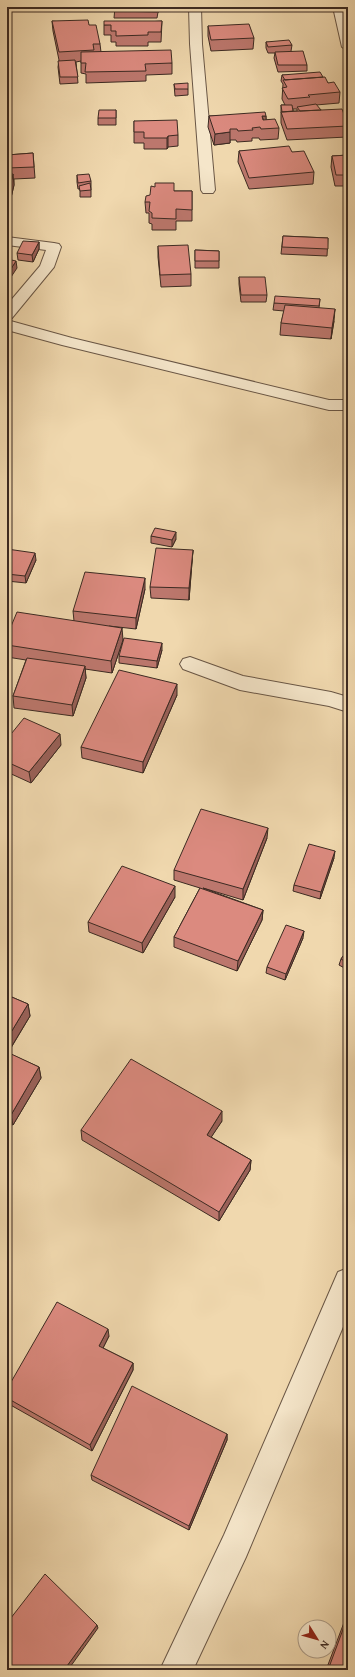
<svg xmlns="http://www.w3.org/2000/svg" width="355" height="1677" viewBox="0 0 355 1677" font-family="'Gentium Book Plus',serif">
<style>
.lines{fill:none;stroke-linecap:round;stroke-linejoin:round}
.minor-casing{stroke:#695645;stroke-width:2}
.minor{fill:#f5e6ca;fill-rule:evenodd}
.wall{fill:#bc776d;stroke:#3c2a22;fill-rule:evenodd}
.shaded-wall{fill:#996159;stroke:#3c2a22}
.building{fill:#db8a7f;stroke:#3c2a22}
</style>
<rect width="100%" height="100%" fill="#f0d8ae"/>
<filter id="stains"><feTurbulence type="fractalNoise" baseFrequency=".005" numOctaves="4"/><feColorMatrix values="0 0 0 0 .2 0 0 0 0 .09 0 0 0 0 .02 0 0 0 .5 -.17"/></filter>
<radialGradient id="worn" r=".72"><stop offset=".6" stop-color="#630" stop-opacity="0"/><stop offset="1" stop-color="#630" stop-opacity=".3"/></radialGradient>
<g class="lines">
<defs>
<path id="minor" d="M189 7H201L202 44 215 190 213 193H203L201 190 190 44Z
M333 7H345L348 21V51L342 47Z
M7 237 54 243 59 244 61 247 54 267 12 318 7 320V305L40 266 46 250 7 245Z
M7 320 72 338 329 400H348V410H329L62 345 7 330Z
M190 657 243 676 331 692 348 697V712L329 706 240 690 183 669 180 664 183 659Z
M348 1268V1315L246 1557 193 1670H160L224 1535 338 1272Z"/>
</defs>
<use href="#minor" class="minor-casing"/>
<use href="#minor" class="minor"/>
</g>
<path class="wall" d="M115 7H162V9H160L159 12H158L157 18H114Z
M52 21 89 25 100 44 101 52 172 63V74L146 75V81L86 83V74L81 73V61L76 62 78 83 60 84 58 67 59 60 53 31Z
M162 21 161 42H148V46H116V42H111V35H104V25Z
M208 26 254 38 253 49 211 51 208 36Z
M266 42 292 45 291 51 307 65V71L278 72 274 58 275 53H268L266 48Z
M282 75 323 77 328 83 340 92 339 103 316 105 321 110 348 125 347 137 287 140 281 123V105H285L282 99 283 84 281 81ZM293 109H297V111H293Z
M174 84 188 89V95L175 96Z
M116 110V125H98V118Z
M209 116H266V119L279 128 278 139 260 140 259 138H252V141L237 142 236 140H230V143L214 145 208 127Z
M134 121 178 135V146L168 147 167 149H144V143H134Z
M239 151 292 152 314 172 313 184 249 189 238 162Z
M33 153 35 178 14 179V185L10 202H7V155Z
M348 155V186H335L331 167 332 156Z
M77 175 91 181V197H80V189H78L77 182Z
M174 191H192V221H176V230H152V224L149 223V213H146L145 202Z
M283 236 328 238 327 256 281 254Z
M39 242V249L33 262 18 260 17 253Z
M158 246 191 274V286L161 287 158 257Z
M195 250 219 251V268H195Z
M239 277 267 295 266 302H241L239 284Z
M320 299 319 308 334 321 331 339 280 335 281 323 284 311 273 310 274 303Z
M151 536 176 539 172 547 151 543Z
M7 549 36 560 26 583 7 581Z
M193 550 192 562 189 600 151 598 150 587Z
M145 589 136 629 109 626 123 640 112 673 85 669 86 678 73 716 14 708 13 696 26 660 7 657V636L74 621 73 611Z
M162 650 157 668 119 663V656Z
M177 695 143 773 82 758 81 747Z
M7 739 61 745 31 783 7 772Z
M267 838 243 900 203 888 263 910 262 920 237 971 174 947V937L200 888 174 880V870Z
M334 858 320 899 293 891 294 885Z
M175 897 143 953 89 932 88 922Z
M303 938 285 980 266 973 267 967Z
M348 949V970L339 965 341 959Z
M7 995 28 1004 30 1016 8 1053 39 1067 41 1078 13 1125 7 1123Z
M222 1121 211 1137 251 1160 250 1170 219 1221 82 1140 81 1130Z
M109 1336 103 1348 133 1363V1370L92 1451 7 1403V1389Z
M227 1434V1440L189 1530 92 1480 91 1475Z
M348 1612V1670H326Z"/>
<path class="shaded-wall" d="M262 116H266V127Z
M230 132V143L214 145 215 134Z
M168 136V147L167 149V138Z
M13 174 14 185 10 202 9 191Z
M39 242V249L33 262 32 255Z
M16 261 17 268 7 283V275Z
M335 309 334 321 331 339 332 328Z
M176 532V539L172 547V540Z
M193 550 192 562 189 600V588Z
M35 553 36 560 26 583 25 576Z
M145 578V589L136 629V618Z
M122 628 123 640 112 673 111 661Z
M162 643V650L157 668V661Z
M85 666 86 678 73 716 72 705Z
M177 684V695L143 773V762Z
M60 734 61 745 31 783 29 772Z
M268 828 267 838 243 900V889Z
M335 851 334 858 320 899 321 892Z
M175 886V897L143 953 142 943Z
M263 910 262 920 237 971 238 961Z
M304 931 303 938 285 980 286 974Z
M28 1004 30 1016 7 1054V1039Z
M39 1067 41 1078 13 1125 11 1115Z
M222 1111V1121L206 1145 207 1135Z
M251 1160 250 1170 219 1221V1212Z
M108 1329 109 1336 101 1352 99 1346Z
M133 1363V1370L92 1451 90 1445Z
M227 1434V1440L189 1530V1526Z
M97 1625 98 1628 68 1670H64Z"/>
<path class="building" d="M115 7H158L157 12 114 11Z
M88 20 89 25H96L100 44H93L94 50 59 52 52 21Z
M104 21H162L161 32H148V35L116 36V31H111V25H104Z
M249 24 254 38 211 40 208 26Z
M289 40 292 45 268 47 266 42Z
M171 50 172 63 145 64 146 71 85 72 86 63H81V52Z
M303 51 307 65H278L275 52Z
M75 60 78 77H60L58 61Z
M320 72 323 77 285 80 282 75Z
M325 77 328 83 334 82 340 92 308 95 310 97 288 99 282 88 287 87 283 80Z
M188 83V89H175L174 84Z
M316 104 321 110 300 111 297 107Z
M281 105H292L293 111 282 112Z
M342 109 348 125V126L287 129 281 112Z
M99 110H116V118H98Z
M265 112 266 116H262L263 120 275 119 279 128 261 129 260 127 252 128 253 130 238 131 237 129H230V132L215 134 209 116Z
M177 120 178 135 168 136 167 138H144V132H134V121Z
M289 146 292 152 304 151 314 172 249 178 239 151Z
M33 153 34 167 7 168V155Z
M348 155V175H336L332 156Z
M7 174H13L9 191H7Z
M89 174 91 181 78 183 77 175Z
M90 183 91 190 80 191 79 186Z
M155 183H174V191H192V210L176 209V219L152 218V213L149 211 150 202H145L146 196 150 195 151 186 155 187Z
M283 236 328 238V249L282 247Z
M23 241 39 242 32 255 17 253Z
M188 245 191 274 160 275 158 246Z
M195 250 219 251V261H195Z
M7 259 16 261 7 275Z
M239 277H265L267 295H241Z
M275 296 320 299 319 306 274 303Z
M285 305 335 309 332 328 281 323Z
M155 528 176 532 172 540 151 536Z
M156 548 193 550 189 588 150 587Z
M7 549 35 553 25 576 7 574Z
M85 572 145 578 136 618 73 611Z
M17 612 122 628 111 661 7 645V636Z
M124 638 162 643 157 661 119 656Z
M27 658 85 666 72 705 13 696Z
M119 670 177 684 143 762 81 747Z
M24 718 60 734 29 772 7 762V739Z
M201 809 268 828 243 889 174 870Z
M309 844 335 851 321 892 294 885Z
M122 866 175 886 142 943 88 922Z
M200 888 263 910 238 961 174 937Z
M286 925 304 931 286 974 267 967Z
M348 949V963L341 959Z
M7 995 28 1004 7 1039Z
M7 1052 39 1067 11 1115 7 1113Z
M131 1059 222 1111 207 1135 251 1160 219 1212 81 1130Z
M57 1302 108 1329 99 1346 133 1363 90 1445 7 1398V1389Z
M132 1386 227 1434 189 1526 91 1475Z
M45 1574 97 1625 64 1670H11L7 1666V1623Z
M348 1616V1670H328Z"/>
<rect width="355" height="1677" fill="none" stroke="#f0d8ae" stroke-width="24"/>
<rect x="8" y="8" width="339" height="1661" fill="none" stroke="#3c2a22" stroke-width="2"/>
<rect x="12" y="12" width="331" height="1653" fill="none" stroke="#3c2a22"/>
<g transform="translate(317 1639) rotate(127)"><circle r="19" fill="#f5e6ca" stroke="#ab9b87"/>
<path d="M0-3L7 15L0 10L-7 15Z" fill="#8f2418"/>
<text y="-6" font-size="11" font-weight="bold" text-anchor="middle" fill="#3c2a22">N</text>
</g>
<rect width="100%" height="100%" filter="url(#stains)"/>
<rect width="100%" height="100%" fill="url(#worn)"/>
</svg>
